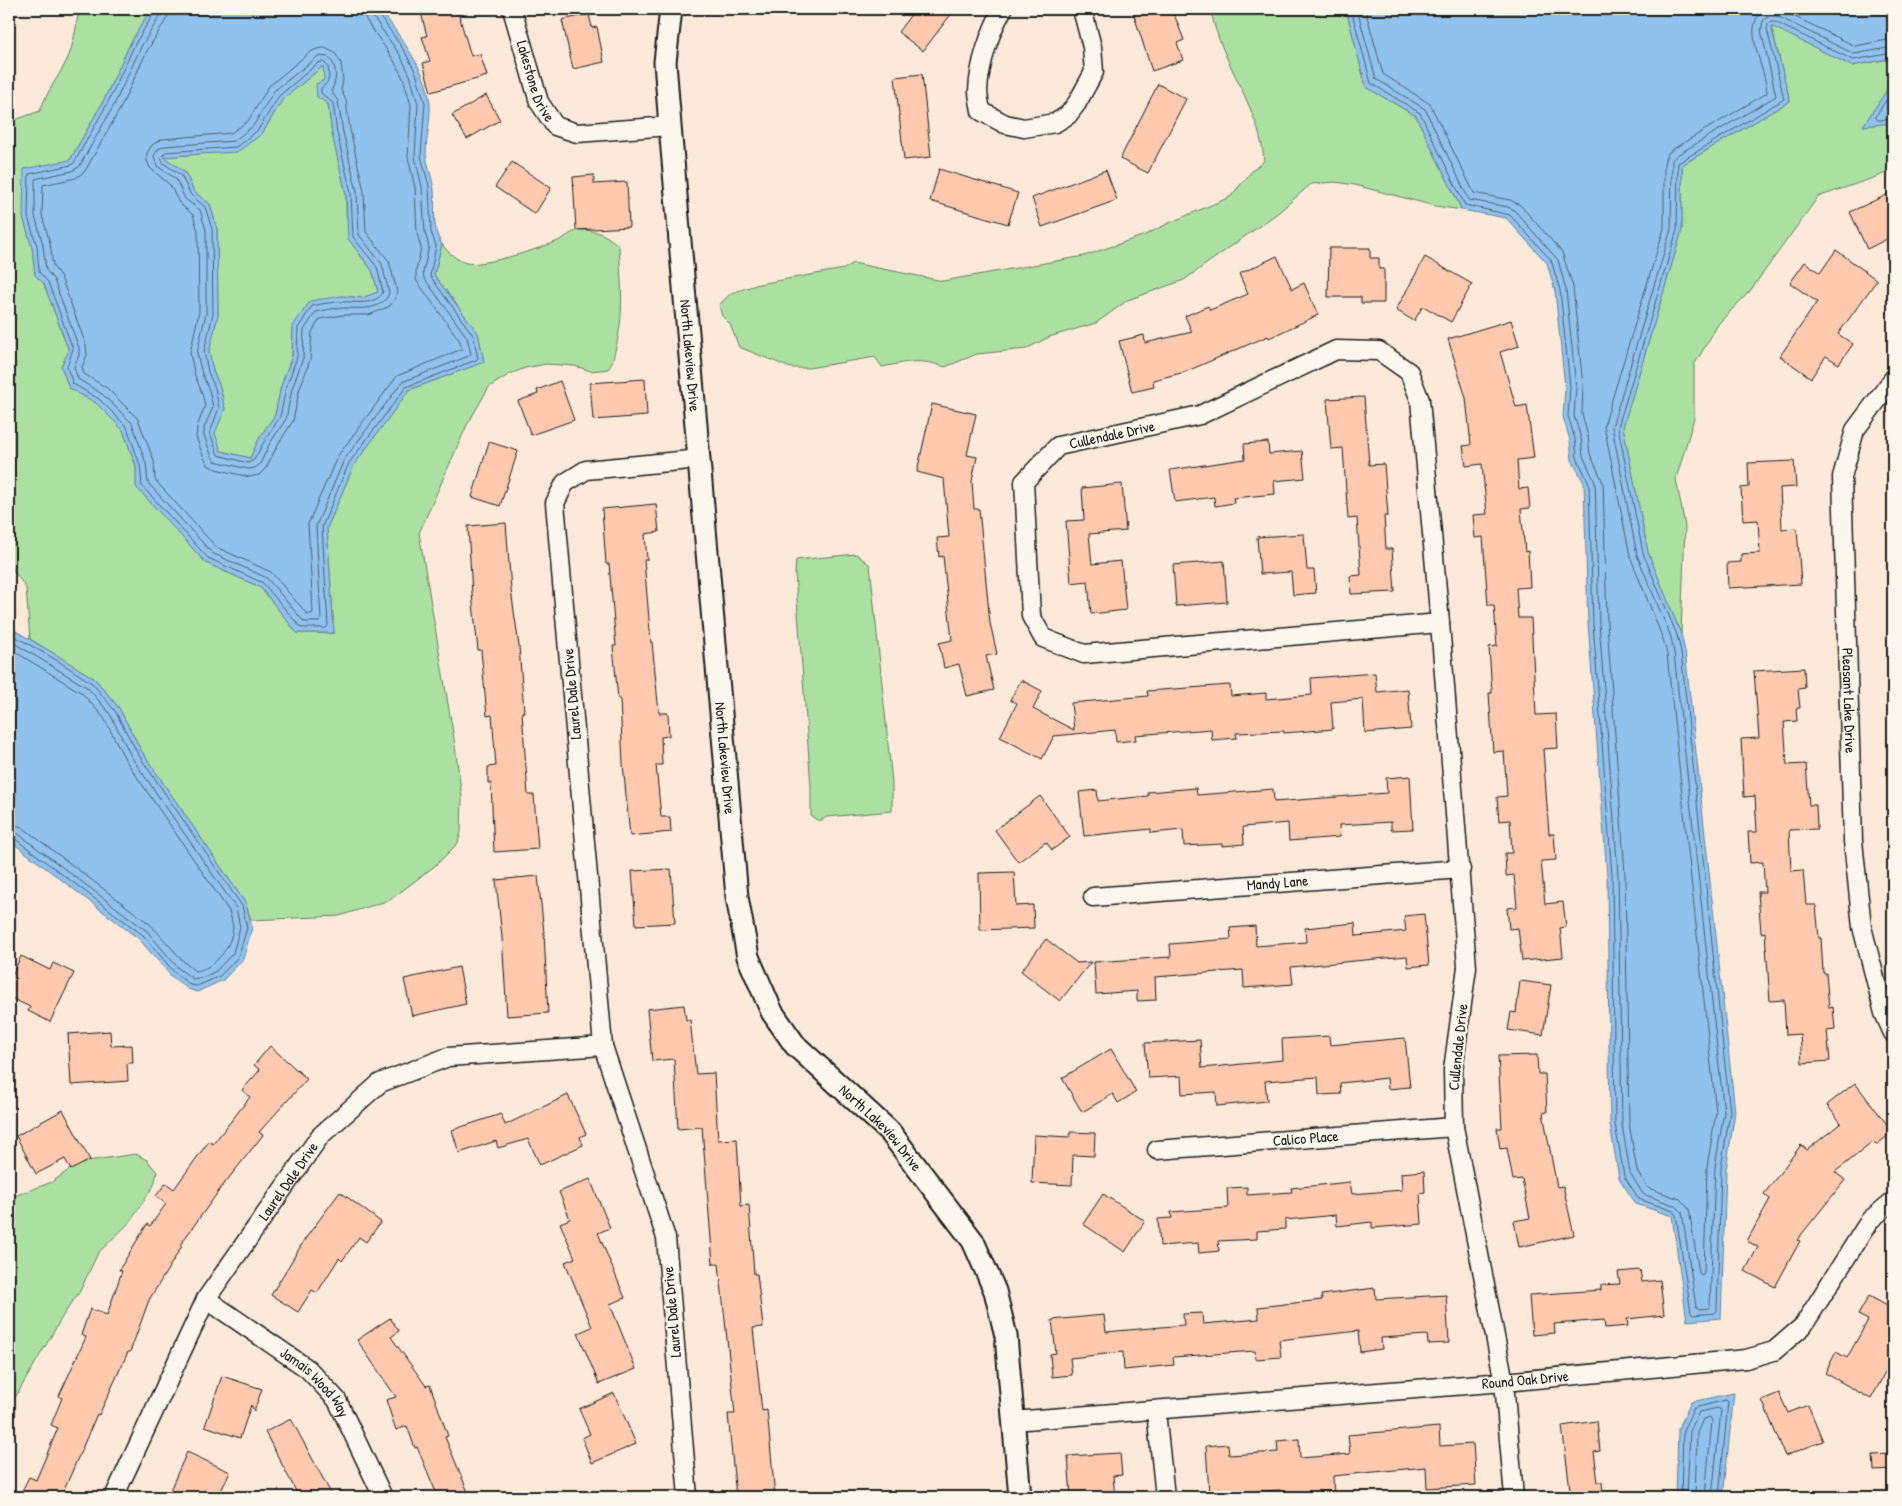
<svg xmlns="http://www.w3.org/2000/svg" width="1902" height="1506" viewBox="0 0 1902 1506" font-family="'Patrick Hand',sans-serif">
<style>
.green{fill:#ace0a2;stroke:#647e5f}
.water{fill:#91c2ed;stroke:#628099;fill-rule:evenodd}
.lines{fill:none;stroke-linecap:round;stroke-linejoin:round}
.shore{stroke:#4b5e70;stroke-width:1}
.building{fill:#ffc9b0;stroke:#1c1c1c}
.minor-casing{stroke:#1c1c1c;stroke-width:21}
.tertiary-casing{stroke:#1c1c1c;stroke-width:25}
.minor{stroke:#fbf7ec;stroke-width:18}
.tertiary{stroke:#fbf7ec;stroke-width:21}
.labels{text-anchor:middle;stroke-width:4.5;stroke-linejoin:round;paint-order:stroke}
.street-label{font-size:15px;fill:#1c1c1c;stroke:#fbf7ec}
</style>
<rect width="100%" height="100%" fill="#fce9da"/>
<filter id="ink" filterUnits="userSpaceOnUse"><feTurbulence type="fractalNoise" baseFrequency=".02" numOctaves="2"/><feDisplacementMap in="SourceGraphic" scale="10" xChannelSelector="R" yChannelSelector="G"/><feConvolveMatrix kernelMatrix="1 2 1 2 8 2 1 2 1" color-interpolation-filters="sRGB"/></filter>
<g filter="url(#ink)">
<path class="green" d="M79 9H151L131 42 104 100 70 160 23 217 32 247 35 275 44 284 69 351 61 366 69 388 96 403 123 430 136 466 137 487 206 563 260 587 297 633H334L327 528 354 465 409 390 484 362 478 333 434 275 442 244C447 252 457 260 466 263 482 267 543 248 560 240 566 237 574 230 581 230 597 230 607 235 619 246 621 284 625 313 615 351 613 358 613 363 608 369L591 371 575 366 546 364 525 368 510 374 489 387 467 425 419 533 454 739 462 797 461 832 458 843 436 865 390 900 339 916 251 920 246 904 142 752 119 708 95 679 30 639 26 588 9 564V122L40 111C46 93 57 79 66 62 74 46 76 26 79 9Z
M1210 9H1346L1366 87 1416 116 1462 210 1435 206 1355 185 1335 182 1311 184 1279 212 1184 280 1128 300 1096 323 1049 337 1026 349 977 354 945 367C920 358 907 362 882 367L875 357 809 368H791L739 347 730 324 722 316 719 305 731 293 759 284 844 269 853 263 943 281 1084 256 1145 235 1169 223 1230 197 1252 171 1264 161C1261 118 1234 79 1219 39 1215 29 1213 19 1210 9Z
M1771 25 1852 66 1893 58V81L1863 126 1893 123V169L1879 176 1818 197 1750 291 1719 323 1694 365V418L1676 479 1685 526 1681 634 1648 552 1623 427 1682 230V165L1790 101Z
M323 66 332 134 346 194V215L359 254 372 270 378 292 362 298 342 296 293 326 292 356 281 386 275 415 260 437 250 458 221 451 214 433 225 409 220 387 213 371 209 352 218 315 217 229 210 204 194 192 185 172 163 157 199 154 262 134 282 100Z
M856 554 870 565 892 783V811L827 817 819 821 811 816V786L795 573 796 560Z
M136 1154 147 1160 157 1172 154 1185 130 1222 98 1253 80 1291 64 1314 9 1408V1198L52 1182 80 1162Z"/>
<path class="water" d="M151 9H381C399 38 427 68 430 104 431 120 426 137 426 154 427 164 431 174 433 184 437 203 430 228 442 244L434 275 478 333 484 362 409 390 354 465 327 528 334 633H297L260 587 206 563 136 487V466L123 430 96 403 69 388 61 366 69 351 44 284 35 275 32 247 23 217 24 169 70 160 104 100 131 42ZM323 66 324 80 316 84 317 97 328 104 332 134 346 194 348 239 372 270 378 292 362 298 342 296 310 301 293 326 292 356 281 386 275 415 260 437 250 458 221 451 215 433 225 409 220 387 213 371 209 352 218 315 217 229 210 204 194 192 185 172 164 157 199 154 237 152 262 134 282 100Z
M1346 9H1893V58L1852 66 1771 26 1790 101 1682 165V230L1623 427 1648 552 1681 634 1685 651 1735 1112 1726 1169 1721 1318 1687 1321 1672 1216 1636 1204 1619 1178 1610 1125 1607 875 1588 623 1584 483 1572 460 1570 440 1563 417 1565 387 1555 291 1547 263 1506 218 1462 210 1416 116 1366 87Z
M1893 81V123L1863 126Z
M9 627 60 657 95 679 119 708 142 752 246 904 252 928 243 959 223 980 197 992 188 989 171 976 139 939 9 840Z
M1734 1393 1723 1497H1676L1678 1429 1691 1402Z"/>
<g class="lines">
<path class="shore" d="M155 9 154 13 135 44 108 102 74 163 71 165 29 174 28 217 37 246 39 272 48 282 73 349 67 367 73 384 99 399 127 427 140 465 142 486 208 558 263 583 301 628H326L328 626 322 527 349 463 406 387 476 360 478 358 473 335 430 276 436 246 431 232 429 186 421 156 425 103 416 73 405 52 378 13 377 9
M161 9 160 16 141 47 114 105 79 167 72 171 35 179V216L43 245 46 270 54 280 79 348V355L74 367 78 379 102 394 132 423 146 463 148 483 212 553 267 578 304 622H319L321 620 316 526 344 460 402 382 469 356 471 354 467 337 424 278 423 272 429 247 425 232 422 187 415 157 418 104 410 75 400 55 373 17 371 9
M169 9 167 18 147 51 120 109 85 171 76 178 43 185 42 215 50 243 53 266 61 277 86 345 87 355 82 367 84 374 107 388 138 419 154 461 155 480 216 547 271 572 307 614H312L313 612 308 524 337 457 397 376 462 349 460 341 416 280V271L421 248 417 233 415 188 408 157 411 105 403 78 393 59 366 20 363 9
M1351 9 1371 83 1420 113 1465 205 1510 215 1551 260 1560 290 1570 387 1568 416 1575 439 1577 458 1589 483 1593 623 1612 875 1615 1124 1624 1176 1639 1199 1673 1211 1676 1215 1691 1313 1693 1315 1715 1313 1717 1311 1721 1168 1730 1112 1681 652 1677 635 1643 553 1618 427 1677 230 1678 163 1784 99 1767 29 1768 24 1771 22H1775L1853 60 1893 53
M1357 9 1376 79 1425 109 1469 200 1508 207 1514 210 1558 260 1566 290 1576 387 1574 416 1581 438 1583 456 1595 482 1599 623 1618 874 1622 1124 1630 1173 1643 1194 1676 1206 1682 1212 1696 1307 1699 1309 1709 1308 1710 1306 1715 1167 1724 1112 1674 653 1671 637 1637 555 1612 427 1671 229 1672 160 1677 155 1776 96 1761 30 1763 21 1769 16H1777L1854 54 1893 47
M1365 9 1383 74 1430 104 1474 193 1510 200 1520 205 1562 252 1573 287 1583 386 1582 414 1588 436 1590 454 1603 482 1607 623 1625 874 1629 1123 1637 1171 1648 1188 1680 1199 1689 1209 1699 1273 1701 1275 1704 1273 1707 1167 1716 1112 1667 654 1663 639 1630 556 1604 426 1664 228V163L1667 154 1673 149 1767 93C1767 69 1737 22 1767 9
M1779 9 1855 46 1893 39
M325 48 335 53 341 63 343 80 341 90 346 100 350 130 364 191 366 232 389 261 397 291 395 299 390 306 369 315H343L320 319 312 332 310 360 299 391 293 421 277 446 266 468 259 475 249 477 216 469 209 466 204 458 196 437 197 427 205 406 202 393 195 376 190 353 199 312 198 231 193 215 179 203 170 185 150 168 147 161V153L152 145 162 139 231 133 248 121 269 86 310 52 317 49Z
M319 56 328 57C338 66 337 81 331 91L338 101 343 132 357 192 359 235 382 264 389 293C382 312 358 308 343 308 335 308 324 310 316 312L304 330 303 358 292 389 286 419 270 443 260 464 255 468 248 469 215 461 211 455 204 435V428L213 407 209 390 202 374 197 353 206 313V230L200 210 185 199 176 179 157 166 154 156 158 149 165 146 234 141 253 126 274 91Z
M323 62 328 66C329 76 331 82 321 88V93L333 103 337 133 351 193 353 237 377 267 383 292C375 307 354 301 341 302 332 302 321 304 312 306L298 328 297 357 286 388 280 417 265 440 254 460 248 463 218 455 210 433 219 408 215 388 208 372 204 352 213 314 212 229 205 207 191 195 181 175 163 163 161 157 166 152 236 147 258 130 279 96 318 63Z
M1893 90 1875 117 1878 120 1893 119
M9 633 58 661 92 683 115 711 138 754 242 906 247 928 238 957 220 976 197 986 190 985 174 972 143 935 14 838 9 837
M9 640 88 688 110 714 132 758 236 908 240 927 233 953 216 971 204 977 193 979 178 968 147 931 17 833 9 831
M9 648 82 693 104 718 126 761 229 911C230 916 233 922 233 928 231 947 215 969 195 971L184 962 151 925 22 827 9 823
M1681 1497 1683 1430 1694 1408 1726 1400 1728 1402 1719 1497
M1687 1497 1690 1431 1699 1412 1718 1408 1721 1410 1712 1497
M1695 1497 1697 1433 1703 1419 1710 1417 1712 1420 1705 1497"/>
</g>
<path class="building" d="M420 9H457L471 56 480 54 487 76 431 92 423 63 430 61 422 37 427 36Z
M915 9H955L923 51 898 32Z
M1132 9H1172L1184 40 1177 43 1183 60 1152 71Z
M589 14 592 28 597 27 604 62 573 69 562 20Z
M922 74 931 157 904 160 895 77Z
M1158 84 1186 99 1148 173 1120 159Z
M486 95 500 120 467 139 452 115Z
M512 162 551 188 535 214 495 187Z
M939 169 1018 193 1008 224 930 201Z
M1106 170 1117 200 1042 227 1032 198Z
M594 175V184L627 182 629 227 576 230 573 177Z
M1893 192V236L1867 249 1850 212Z
M1329 248H1370V258H1379V269H1384V303H1361V297H1328Z
M1836 250 1877 280 1838 334 1853 344 1839 364 1826 356 1811 378 1780 356 1817 302 1790 283 1805 262 1820 273Z
M1277 256 1292 289 1304 283 1318 315 1269 338 1268 336 1185 372 1153 380 1154 387 1132 392 1119 341 1144 335 1145 343 1192 332 1185 316 1208 306 1210 310 1248 294 1239 274Z
M1425 257 1472 284 1451 322 1423 306 1414 321 1396 310Z
M1511 320 1519 346 1500 352 1516 407 1527 405 1534 458 1517 460 1519 489 1528 488 1530 508 1521 509 1525 552 1528 551 1530 587 1516 588 1518 618H1531L1536 715 1556 714 1558 748 1543 749 1549 834H1554L1556 860 1541 861 1545 904 1563 902 1566 927 1560 928 1563 957 1522 961 1518 928 1509 929 1507 908 1517 907 1514 875 1506 876 1505 853H1512L1510 820 1499 821 1497 797 1507 796 1504 751 1493 752 1489 693H1492L1489 647 1497 646 1494 605H1488L1483 537 1475 538 1473 515 1487 514 1482 464 1466 466 1463 446 1471 445 1466 398 1448 339Z
M645 379 647 416 593 420 590 383Z
M560 381 574 420 531 435 518 401 538 394 537 390Z
M1364 397 1369 465 1384 464 1388 516H1384L1386 549H1392L1395 592 1351 594 1350 576 1361 575 1357 518 1348 519 1343 448 1331 449 1327 399Z
M932 404 976 414 967 455 977 457 972 481 974 509H979L990 623 997 654 986 656 994 690 967 696 959 664 944 668 939 643 952 640 943 556 939 557 937 538 949 537 944 479 917 472Z
M489 442 518 451 500 506 472 497Z
M1268 442 1269 454 1302 451 1305 478 1274 481 1275 494 1233 498 1234 503 1215 506 1214 497 1175 502 1170 470 1245 459 1244 444Z
M1794 461 1796 487 1780 488 1782 529 1797 528 1801 584 1728 588 1727 563 1741 562V554L1760 553 1758 520 1743 521 1741 488 1749 487 1748 463Z
M1122 484 1126 531 1089 534 1092 564 1121 561 1126 610 1091 614 1088 581 1071 583 1066 521 1084 520 1082 488Z
M656 504 659 532 645 534 647 560H644L651 643 652 642 659 713H668L669 736 661 737 662 765H656L661 817H670L671 832 630 836 623 764 620 699H618L613 646H616L609 564H606L602 509Z
M506 523 511 590 519 646 524 712H522L528 795H534L538 849 494 852 491 783H488V767L496 766 492 715 487 716 481 650H478L472 594 468 526Z
M1304 534 1307 570H1314L1316 593 1293 595 1291 572 1260 574 1257 537Z
M1224 561 1227 602 1176 606 1173 565Z
M1804 668 1805 688 1798 689 1800 708H1796L1797 721 1784 722 1787 765 1806 764 1809 805H1816L1817 829 1789 830 1791 871 1803 870 1806 905H1816L1819 938H1821L1823 973H1826L1829 1008 1833 1007 1835 1029 1827 1030 1830 1061 1802 1063 1800 1034 1786 1035 1784 1000 1770 1001 1765 932 1761 933 1758 892H1765L1763 862 1750 863 1748 832H1757L1755 796 1744 797 1741 739 1759 738 1754 671Z
M1375 673 1377 692 1408 689 1411 729 1365 733 1363 699 1331 702 1333 729 1284 733V731L1236 733 1237 738 1212 740 1211 729 1135 735 1136 740 1116 742 1115 730 1054 736 1042 759 1000 737 1017 703 1010 700 1021 680 1042 691 1033 709 1074 730 1071 703 1148 696 1147 691 1230 685 1231 696 1266 693V699L1312 695 1311 678Z
M1410 776 1413 829 1391 830V822L1339 825 1340 837 1289 841 1288 823 1243 827 1244 844 1222 846V844L1184 846 1183 830 1151 833V829L1084 836 1079 792 1097 790 1098 801 1148 796V792L1196 788 1197 795 1273 789 1274 802 1387 793 1386 778Z
M1040 796 1070 837 1052 850 1046 842 1018 862 995 830Z
M671 869 675 923 636 925 632 871Z
M1014 872 1016 906 1033 905 1034 928 980 930 979 873Z
M538 876 544 933 548 1013 507 1016 502 937 496 880Z
M1424 914 1429 965 1408 967 1407 956 1291 967 1293 984 1244 988 1243 970 1155 977 1156 1000 1137 1001V991L1096 994 1094 962 1171 957 1170 944 1231 939 1230 928 1255 926 1256 946 1306 942 1305 928 1355 923 1356 936 1406 931 1404 916Z
M1046 939 1077 963 1091 962 1060 1001 1021 971Z
M21 956 50 970 53 963 74 973 50 1022 28 1011 30 1007 9 997V982Z
M459 967 466 1004 412 1016 404 979Z
M1520 981 1551 985 1543 1035 1508 1030 1511 1012 1516 1013Z
M684 1005 686 1020H690L696 1074 714 1073 718 1140 737 1139 741 1206 749 1205 754 1274H757L763 1327 753 1328 762 1411 767 1410 775 1497H736L728 1414H735L719 1264H713L702 1127 678 1129 674 1059 652 1061 647 1009Z
M110 1031 111 1046 132 1045 133 1063H127L128 1081 71 1085 68 1034Z
M1329 1036 1330 1045 1405 1038 1410 1087 1388 1089 1387 1078 1340 1083 1341 1094 1319 1095 1318 1077 1265 1081 1267 1101 1217 1106 1216 1092 1182 1094 1181 1076 1148 1078 1145 1043 1200 1040 1202 1068 1283 1060 1282 1039Z
M270 1046 307 1079 259 1132 263 1135 221 1188 180 1245 182 1246 149 1300 130 1352H128L99 1415 97 1414 61 1497H19L29 1477 36 1480 58 1428 51 1425 62 1398 59 1396 86 1337 81 1335 90 1309 107 1315 122 1271 119 1270 147 1224 150 1226 166 1204 156 1196 166 1183 174 1189 209 1141 213 1144 250 1097 242 1090 260 1070 254 1065Z
M1111 1049 1136 1092 1118 1103 1113 1094 1082 1112 1062 1078Z
M1537 1055 1538 1074H1545L1547 1112 1543 1113 1557 1187 1563 1186 1574 1235 1519 1247 1514 1221 1530 1218 1522 1179 1513 1180 1507 1148 1500 1149 1497 1128H1502L1498 1056Z
M1855 1083 1893 1132 1876 1145 1873 1142 1835 1172 1845 1180 1797 1240 1800 1241 1775 1287 1745 1271 1758 1247 1747 1241 1770 1199 1764 1194 1801 1145 1807 1150 1841 1123 1827 1105Z
M568 1095 586 1134 580 1137 583 1145 540 1165 528 1139 498 1148 496 1141 459 1153 452 1130 501 1114 505 1125Z
M63 1110 90 1160 71 1170 65 1159 36 1174 16 1136Z
M1070 1132 1095 1133 1094 1156 1073 1155 1072 1185 1032 1183 1034 1135 1070 1137Z
M1424 1171 1425 1192 1420 1193 1422 1224 1372 1228V1222L1337 1226 1336 1215 1285 1220V1229L1257 1231V1239L1218 1241 1219 1251 1199 1253 1198 1243 1160 1246 1158 1219 1172 1218 1171 1212 1228 1208 1227 1188 1247 1187V1195L1292 1192 1291 1188 1350 1182 1352 1194 1402 1190 1401 1173Z
M590 1179 610 1228 598 1233 625 1298 610 1304 636 1369 599 1384 578 1333 592 1327 565 1262 575 1258 560 1223 570 1219 559 1192Z
M340 1192 381 1222 366 1242 359 1237 342 1261 339 1258 317 1293 312 1290 298 1312 271 1295 305 1239Z
M1103 1194 1145 1221 1125 1252 1083 1224Z
M1640 1270 1642 1282 1660 1280 1664 1315 1627 1319 1628 1326 1605 1328 1604 1320 1554 1324 1555 1333 1532 1335 1529 1295 1601 1290V1285L1620 1284 1618 1272Z
M1375 1288 1376 1299 1446 1295 1449 1343 1428 1344 1427 1335 1381 1338 1382 1349 1360 1352 1358 1331 1279 1340 1281 1357 1256 1359 1255 1351 1173 1357 1174 1365 1124 1370 1123 1352 1070 1358 1072 1375 1052 1377 1050 1354 1056 1353 1052 1320 1104 1315 1106 1332 1184 1325 1183 1314 1202 1313 1203 1324 1259 1319 1258 1307 1322 1300 1321 1295Z
M1869 1296 1893 1309V1358L1871 1399 1825 1373 1836 1352 1847 1358 1868 1320 1858 1315Z
M390 1318 399 1331 391 1337 426 1386 430 1385 448 1436 445 1437 470 1497H438L417 1447 415 1448 407 1426 396 1430 386 1400 396 1397 357 1340Z
M222 1376 262 1389 254 1411 251 1405 240 1438 205 1426Z
M614 1393 636 1444 592 1463 582 1438 590 1434 579 1409Z
M1779 1393 1788 1413 1808 1405 1823 1441 1785 1456 1762 1400Z
M291 1419 333 1497H299L265 1432Z
M1597 1421 1600 1451 1594 1452 1598 1482H1602L1603 1497H1571L1562 1426Z
M1439 1427 1440 1446 1473 1444 1476 1485 1427 1488 1426 1467 1333 1476 1334 1497H1281L1280 1490 1209 1494 1206 1446 1228 1444 1229 1455 1278 1452 1277 1441 1299 1439 1300 1458 1350 1454 1348 1435Z
M187 1452 230 1472 218 1497H167Z
M1120 1453 1122 1475 1113 1476 1115 1497H1071L1068 1456Z
M1891 1454 1892 1470 1874 1471 1873 1455Z"/>
<g class="lines">
<defs>
<g id="minor">
<path id="s1" d="M512 9 539 102 555 126 577 133 670 126"/>
<path d="M1003 9C990 31 979 65 978 91 978 97 980 104 981 111L1005 124 1024 128 1055 123 1068 115 1077 103 1094 72 1092 47 1082 9"/>
<path d="M1336 350 1379 351 1409 372 1420 400 1440 623 1084 654 1043 638 1031 616 1024 482 1058 446 1200 415Z"/>
<path id="s2" d="M1893 379 1855 430 1842 477 1853 841 1862 927 1884 1013 1893 1033"/>
<path d="M1440 623 1467 967 1453 1070 1454 1127 1504 1382 1514 1497"/>
<path id="s3" d="M1093 897 1461 869"/>
<path id="s4" d="M1157 1150 1454 1127"/>
<path id="s5" d="M206 1299 308 1369 337 1400 383 1497"/>
<path d="M1156 1411 1165 1497"/>
<path id="s6" d="M1013 1421 1504 1382 1746 1359 1774 1351 1803 1326 1870 1220 1893 1201"/>
<path id="s7" d="M114 1497 206 1299 320 1136 380 1083 448 1057 603 1046"/>
<path d="M688 1497 666 1238 603 1046 555 503 565 483 586 470 700 459"/>
</g>
<g id="tertiary">
<path id="s8" d="M671 9 665 62 670 126 737 897 748 957 772 1012 795 1045 890 1132 973 1241 995 1291 1006 1336 1020 1497"/>
</g>
</defs>
<use href="#minor" class="minor-casing"/>
<use href="#tertiary" class="tertiary-casing"/>
<use href="#minor" class="minor"/>
<use href="#tertiary" class="tertiary"/>
</g>
</g>
<g class="labels">
<g class="street-label">
<text dy="5" stroke="none"><textPath href="#s1" startOffset="76">Lakestone Drive</textPath></text>
<text dy="5" stroke="none"><textPath href="#s8" startOffset="348">North Lakeview Drive</textPath></text>
<text transform="translate(1112 435) rotate(-12)" y="5">Cullendale Drive</text>
<text transform="translate(572 694) rotate(-95)" y="5">Laurel Dale Drive</text>
<text dy="5" stroke="none"><textPath href="#s2" startOffset="336">Pleasant Lake Drive</textPath></text>
<text dy="5" stroke="none"><textPath href="#s8" startOffset="752">North Lakeview Drive</textPath></text>
<text dy="5" stroke="none"><textPath href="#s3" startOffset="185">Mandy Lane</textPath></text>
<text transform="translate(1458 1047) rotate(-84)" y="5">Cullendale Drive</text>
<text dy="5" stroke="none"><textPath href="#s8" startOffset="1172">North Lakeview Drive</textPath></text>
<text dy="5" stroke="none"><textPath href="#s4" startOffset="149">Calico Place</textPath></text>
<text dy="5" stroke="none"><textPath href="#s7" startOffset="362">Laurel Dale Drive</textPath></text>
<text transform="translate(672 1312) rotate(-95)" y="5">Laurel Dale Drive</text>
<text dy="5" stroke="none"><textPath href="#s6" startOffset="514">Round Oak Drive</textPath></text>
<text dy="5" stroke="none"><textPath href="#s5" startOffset="138">Jamais Wood Way</textPath></text>
</g>
</g>
<rect width="1902" height="1506" fill="none" stroke="#fbf7ec" stroke-width="30"/>
<rect x="15" y="15" width="1872" height="1476" fill="none" stroke="#1c1c1c" stroke-width="2" filter="url(#ink)"/>
</svg>
